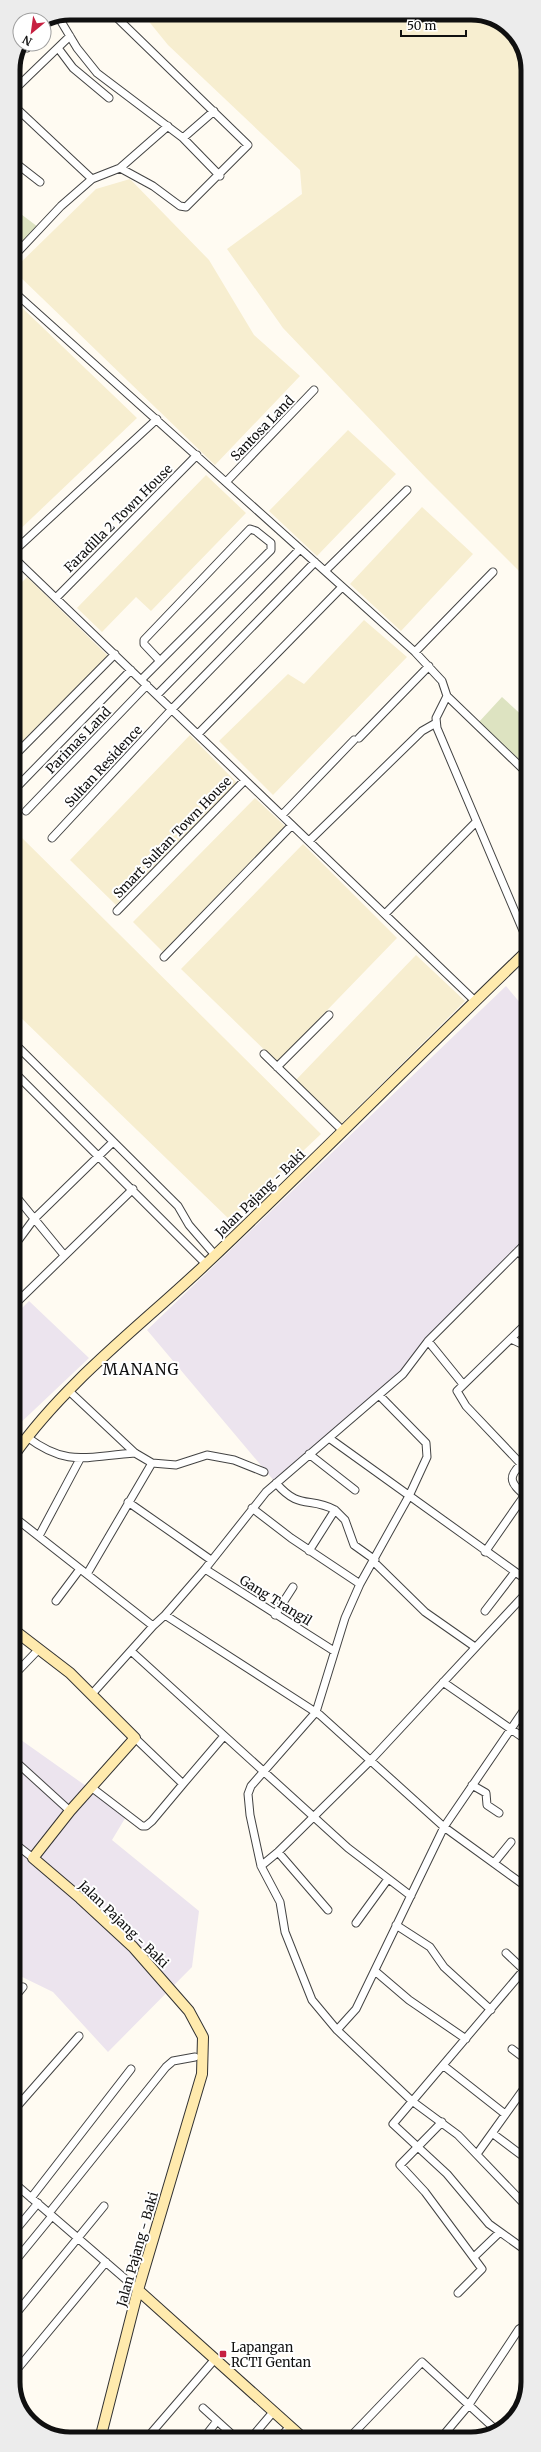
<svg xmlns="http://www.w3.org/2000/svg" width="541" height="2452" viewBox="0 0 541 2452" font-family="Merriweather,serif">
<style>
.industrial{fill:#ece4ee}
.farmland{fill:#f7eed0}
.cemetery{fill:#dde3c1}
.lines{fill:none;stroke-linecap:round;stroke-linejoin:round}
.street-casing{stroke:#434343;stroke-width:9}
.secondary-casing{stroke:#323232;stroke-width:12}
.street{stroke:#fff;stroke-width:7}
.secondary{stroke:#ffeaad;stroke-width:10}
.poi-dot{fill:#c72041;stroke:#fff;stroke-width:1.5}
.labels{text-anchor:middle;stroke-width:4;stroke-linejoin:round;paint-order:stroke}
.street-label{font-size:13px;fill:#101010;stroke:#fff}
.poi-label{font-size:13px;fill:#101010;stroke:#fff;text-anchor:start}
.quarter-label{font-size:15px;letter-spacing:1px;fill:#101010;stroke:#fff}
.rim{fill:none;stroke:#101010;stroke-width:5}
</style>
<rect width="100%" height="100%" fill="#fffbf2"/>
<path class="industrial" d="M506 986 527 1011V1249L360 1412 275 1482 147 1330Z
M29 1301 89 1358 15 1428 14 1316Z
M14 1735 127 1815 112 1840 199 1911 192 1967 108 2052 53 1992 14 1973Z"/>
<path class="farmland" d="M142 13H478L509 27 527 59V579L426 478 283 328 227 249 302 194 300 170 168 45Z
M130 179 209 260 254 335 300 376 215 465 13 270 96 189Z
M13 299 137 418 13 536Z
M348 430 396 474 317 556 269 511Z
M206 475 246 513 151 611 136 597 102 632 77 608Z
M422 507 473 554 401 631 350 584Z
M27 577 108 656 13 751V591Z
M364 620 407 657 273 795 219 741 288 674 304 684Z
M190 735 237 783 116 905 70 860Z
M255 798 285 826 163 952 133 922Z
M13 829 321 1134 230 1220 13 1010Z
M303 844 397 938 277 1062 181 969Z
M416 955 465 1001 340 1125 295 1081Z"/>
<path class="cemetery" d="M13 208 38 227 13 253Z
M502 697 527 720V769L478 723Z"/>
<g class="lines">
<defs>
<path id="street" d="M112 13 248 145 186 207 180 206 153 186 120 168
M59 18 77 48 97 73 183 138 220 176
M23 45 27 48
M58 48 73 68 109 98
M13 91 70 36
M13 105 92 179
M183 138 214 111
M13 161 40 182
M13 257 61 206 92 179 120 168 168 126
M13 291 415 652 442 681 447 696 527 773
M227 481 314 390
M13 552 157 419
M13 557 475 1001
M325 571 407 490
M56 598 197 455
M415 652 493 572
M141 680 271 550V543L256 531 250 529 144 640V644L160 661
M157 695 300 549
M447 696 436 718 437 728 527 940
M198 734 342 587
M359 738 429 666
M13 757 115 654
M13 791 131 670
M26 811 147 685
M282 815 354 740
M52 838 172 709 315 562
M309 841 422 731 436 723
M117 911 245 780
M385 914 476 822
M164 957 292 825
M13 1042 178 1206 189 1225 215 1255
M264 1054 342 1130
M277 1067 329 1015
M13 1071 206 1264
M14 1194 64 1255
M14 1246 34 1219 113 1142
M518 1251 527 1260
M14 1305 133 1189
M511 1339 528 1347
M428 1341 462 1383
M69 1391 135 1453 152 1463 176 1465 207 1455 234 1460 264 1472
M380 1396 426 1443 427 1457 409 1496 360 1584 345 1618 316 1712 251 1786 248 1794 250 1815 261 1866 280 1902 285 1932 312 2000 337 2030 412 2101 458 2135 528 2208
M27 1437C68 1468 88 1456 135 1453
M329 1438 528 1581
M309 1454 355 1490
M521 1464 466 1406 457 1391 528 1322
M276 1483C300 1511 309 1496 335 1510L309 1551
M528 1498C507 1481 507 1476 528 1458
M128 1502 211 1560
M252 1508 291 1538 360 1584
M335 1510 345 1520 354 1545 375 1560
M14 1517 153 1626 165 1615 320 1715 444 1827 528 1888
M39 1536 80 1459
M485 1552 524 1496
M374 1562 425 1612 475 1647
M205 1569 334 1651
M87 1574 152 1463
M56 1601 80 1569
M485 1611 515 1572
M165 1615 205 1569 266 1492 403 1374 428 1341 527 1242
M275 1615 293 1587
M131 1651 348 1848 411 1896
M14 1675 39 1649
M443 1682 528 1741
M92 1694 153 1626
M14 1760 70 1811
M183 1784 224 1736
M472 1785 486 1793 487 1805 499 1813
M91 1787 142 1826H146L152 1821 183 1784 135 1738
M14 1843 33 1858
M278 1852 328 1910
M494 1863 511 1842
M261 1866 278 1852 370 1761 528 1591
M356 1923 388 1879
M396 1925 430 1947 444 1967 491 2010
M506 1953 524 1970
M528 1965 393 2124 447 2174 489 2224 528 2252
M375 1971 409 2000 466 2039
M14 1998 23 1987
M337 2030 356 2009 444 1827 528 1704
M512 2049 528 2061
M444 2066 505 2114
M14 2110 79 2036
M442 2122 400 2165 425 2192 482 2269 458 2293
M492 2133 528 2160
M477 2154 528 2083
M14 2183 138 2290
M31 2198 131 2069
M49 2213 166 2067 173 2061 195 2057
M14 2232 38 2203
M474 2257 500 2232
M16 2260 52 2216
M14 2316 104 2206
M14 2373 106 2262
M203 2408 236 2438
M251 2438 274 2411
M280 2438 290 2426
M349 2438 422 2362 496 2430
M441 2438 468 2406 519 2329 528 2324
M146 2439 215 2359
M203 2439 217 2421"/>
<path id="secondary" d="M14 1455C66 1381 143 1324 208 1262 316 1159 420 1054 527 951
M14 1630 70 1673 135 1738 70 1811 33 1858 80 1898 133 1947 189 2011 203 2037 202 2074 138 2290 100 2439
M138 2290 303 2438"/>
</defs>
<use href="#street" class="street-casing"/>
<use href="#secondary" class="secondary-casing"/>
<use href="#street" class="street"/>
<use href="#secondary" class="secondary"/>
</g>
<rect class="poi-dot" x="219" y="2350" width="8" height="8" rx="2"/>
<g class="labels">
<g class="street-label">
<text transform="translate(262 428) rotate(-46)" y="5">Santosa Land</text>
<text transform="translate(118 518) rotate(-45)" y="5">Faradilla 2 Town House</text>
<text transform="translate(78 740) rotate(-46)" y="5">Parimas Land</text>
<text transform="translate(103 766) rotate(-47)" y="5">Sultan Residence</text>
<text transform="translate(172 837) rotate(-46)" y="5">Smart Sultan Town House</text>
<text transform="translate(260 1193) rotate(-44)" y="5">Jalan Pajang - Baki</text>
<text transform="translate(276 1600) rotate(32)" y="5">Gang Trangil</text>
<text transform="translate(124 1924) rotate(44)" y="5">Jalan Pajang - Baki</text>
<text transform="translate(137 2249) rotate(-74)" y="5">Jalan Pajang - Baki</text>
</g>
<g class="poi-label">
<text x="231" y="2352">Lapangan<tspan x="231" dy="15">RCTI Gentan</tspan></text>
</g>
<g class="quarter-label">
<text x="141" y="1375">MANANG</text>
</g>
</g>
<path d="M0 0H541V2452H0ZM70 20H471A50 50 0 0 1 521 70V2382A50 50 0 0 1 471 2432H70A50 50 0 0 1 20 2382V70A50 50 0 0 1 70 20Z" fill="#ececec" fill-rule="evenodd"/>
<path class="rim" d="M70 20H471A50 50 0 0 1 521 70V2382A50 50 0 0 1 471 2432H70A50 50 0 0 1 20 2382V70A50 50 0 0 1 70 20Z"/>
<g transform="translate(32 32) rotate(209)"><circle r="19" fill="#ffffff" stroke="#9f9f9f"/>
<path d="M0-3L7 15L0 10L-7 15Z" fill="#c72041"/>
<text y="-6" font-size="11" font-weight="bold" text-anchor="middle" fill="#101010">N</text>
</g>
<path d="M401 30v6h65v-6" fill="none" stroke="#101010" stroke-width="2"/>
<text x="407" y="30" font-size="12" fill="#101010" stroke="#ffffff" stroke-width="3" paint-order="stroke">50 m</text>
</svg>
